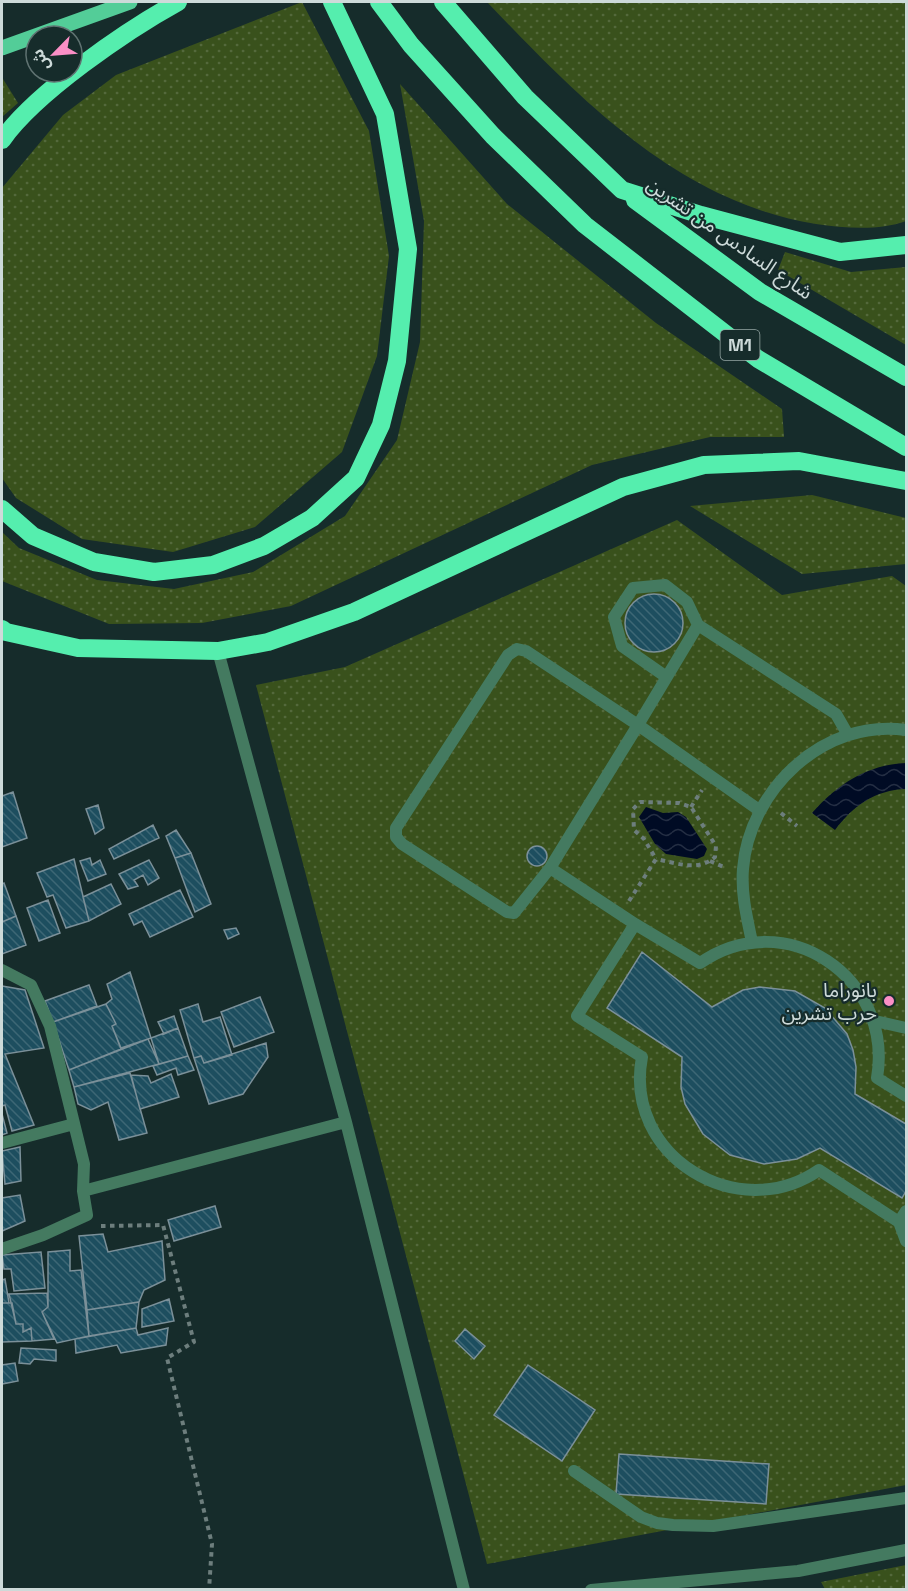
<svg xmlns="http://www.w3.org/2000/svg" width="908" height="1591" viewBox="0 0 908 1591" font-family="'Space Grotesk','Noto Sans Arabic',sans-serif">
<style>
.grass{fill:url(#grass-dots)}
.water{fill:url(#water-waves)}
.building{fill:url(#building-back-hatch);stroke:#7b9099;stroke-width:1.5}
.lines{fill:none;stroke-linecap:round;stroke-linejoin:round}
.path{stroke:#6d7e7d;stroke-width:4;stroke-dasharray:4.5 4.5;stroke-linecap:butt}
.lane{stroke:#447a60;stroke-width:12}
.street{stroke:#447a60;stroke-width:12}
.primary{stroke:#53cd98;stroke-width:15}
.highway{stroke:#55eeae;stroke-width:18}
.poi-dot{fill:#fb8fc6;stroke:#162c2b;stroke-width:2}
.labels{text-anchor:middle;stroke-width:4.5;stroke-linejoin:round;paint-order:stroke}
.shield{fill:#162c2b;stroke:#96a6a5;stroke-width:1.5}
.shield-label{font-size:18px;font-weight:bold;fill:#cddad9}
.street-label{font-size:20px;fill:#cddad9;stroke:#162c2b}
.poi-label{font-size:20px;fill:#cddad9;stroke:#162c2b;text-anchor:end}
</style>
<defs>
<pattern id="grass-dots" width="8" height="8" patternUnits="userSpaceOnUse" patternTransform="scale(1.5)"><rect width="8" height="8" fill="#39511c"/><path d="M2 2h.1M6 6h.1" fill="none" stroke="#54693c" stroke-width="1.8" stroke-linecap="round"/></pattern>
<pattern id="water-waves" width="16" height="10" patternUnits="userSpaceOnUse" patternTransform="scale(1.5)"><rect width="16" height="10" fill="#000b24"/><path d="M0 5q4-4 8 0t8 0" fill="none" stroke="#242e43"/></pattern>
<pattern id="building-back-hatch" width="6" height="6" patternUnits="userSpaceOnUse" patternTransform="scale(1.5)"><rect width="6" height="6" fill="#1d4e5f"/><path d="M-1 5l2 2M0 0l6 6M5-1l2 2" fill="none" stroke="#3d6775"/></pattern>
</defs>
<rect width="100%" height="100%" fill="#162c2b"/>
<path class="grass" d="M302 2 369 131 389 256 377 356 342 452 255 527 173 552 82 539 16 498 2 478V188L63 115 116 75Z
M487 2H906V221C879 231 845 228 816 224 678 202 579 98 487 2Z
M3 79 18 103 2 117V80Z
M400 84 507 204 656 323 782 409 784 437H710L592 465 291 606 202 623 109 624 2 581V532L19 548 97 580 174 589 253 572 345 516 397 440 420 342 424 221Z
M785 252 851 272 906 267V345L778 270Z
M812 495 906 518V564L802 574 690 506Z
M677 520 782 595 892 576 906 586V1485L487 1564 256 685 345 667Z
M906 1565V1589H825L821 1582Z"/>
<path class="water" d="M906 763V789C875 790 853 806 835 830L812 813C838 784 866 765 906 763Z
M646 807 663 813 678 812 686 817 707 849 704 856 697 859 666 854 655 844 639 817Z"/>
<path class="building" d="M625 623a29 29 0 1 1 58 0a29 29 0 1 1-58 0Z
M13 792 27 838 2 847V796Z
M98 805 104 828 95 834 86 809Z
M153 825 159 838 114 859 109 849Z
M176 830 191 853 175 858 166 836Z
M527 856a10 10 0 1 1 20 0a10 10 0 1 1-20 0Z
M191 853 211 904 195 912 175 858Z
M90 858 92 865 100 860 106 874 88 881 80 861Z
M74 859 89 921 66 928 53 895 47 897 37 873Z
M149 860 159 878 148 885 143 875 134 880 138 886 128 889 119 874Z
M4 883 16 916 2 922V884Z
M111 884 121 904 89 921 83 897Z
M180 890 193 917 150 937 142 921 134 925 129 914Z
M48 900 60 933 39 941 27 908Z
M16 916 26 945 2 954V922Z
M236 928 239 934 228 939 224 930Z
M642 952 712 1007 743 990 760 987 795 991 825 1008 847 1034 853 1050 856 1067 855 1094 906 1124V1191L902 1198 820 1148 797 1159 764 1164 730 1155 703 1134 685 1104 681 1087 682 1057 607 1008Z
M130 972 151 1038 121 1048 112 1026 116 1024 106 1004 112 999 107 984Z
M89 985 97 1006 53 1022 45 1001Z
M2 986 25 990 44 1048 5 1054 34 1125 12 1131 5 1105 2 1106Z
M260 997 274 1032 234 1047 221 1012Z
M106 1004 116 1024 112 1026 121 1049 69 1070 53 1022Z
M198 1004 203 1022 220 1017 232 1055 204 1063 201 1056 194 1058 180 1010Z
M174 1016 178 1028 164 1034 158 1022Z
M178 1028 188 1056 159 1064 151 1038Z
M148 1039 159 1064 74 1087 69 1070Z
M266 1043 268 1057 243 1094 209 1104 194 1058 201 1056 204 1063Z
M188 1056 194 1070 178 1075 176 1068 157 1075 153 1066Z
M130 1073 147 1133 119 1140 108 1102 91 1110 78 1104 74 1087Z
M171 1074 179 1097 140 1109 131 1075 148 1076 151 1083Z
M2 1114 7 1133 2 1135Z
M20 1147 21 1181 5 1184 2 1151Z
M20 1195 25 1221 2 1231V1198Z
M215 1206 221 1227 174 1241 168 1220Z
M103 1234 108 1252 162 1241 165 1280 144 1290 139 1302 87 1310 79 1236Z
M70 1250V1271L81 1270 89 1336 57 1343 42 1312 48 1307V1252Z
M41 1252 45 1288 14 1291 11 1269H4L2 1255Z
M5 1279 9 1303H2V1280Z
M47 1293 48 1307 42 1312 54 1339 32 1341 31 1328 23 1332V1324H16L9 1294Z
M169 1299 174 1321 142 1327V1309Z
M139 1302 136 1328 89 1336 87 1310Z
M2 1303H12L16 1324H23V1332L31 1328 32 1341 2 1342Z
M136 1328 138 1335 168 1328 166 1345 121 1353 117 1345 76 1353 75 1339Z
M465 1329 485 1346 474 1359 455 1341Z
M21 1348 56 1350V1361L34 1359 30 1364 19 1363Z
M15 1363 18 1381 2 1384V1365Z
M528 1365 595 1410 562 1461 494 1415Z
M619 1454 769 1464 766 1504 616 1494Z"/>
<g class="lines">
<path class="path" d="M691 807 702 790
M781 813 797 826
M710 861 726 868
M629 901 656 859 644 839 634 830 633 809 640 802 679 803 691 807 716 846 715 857C698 872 677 863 656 859
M101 1226 163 1225 194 1342 167 1358 212 1544 209 1590"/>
<path class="lane" d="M698 625 638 725 759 810
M517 649 526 651 638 725 550 868 514 913 507 912 402 844 396 837V828L508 655Z
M665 676 622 646 614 617 633 588 665 585 687 602 698 625 836 714 848 735
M550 868 635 924
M752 942C747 918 741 894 743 869 749 790 824 718 906 730
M875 1021 906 1028
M906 1096 877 1078C894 977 785 904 700 963L635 924 577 1016 642 1057C623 1156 738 1226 819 1170L899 1222 906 1211
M899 1222 906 1241
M574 1471 641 1517 657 1523 673 1525 713 1526 906 1498"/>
<path class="street" d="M218 651 346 1122 464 1590
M2 970 31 985 50 1026 84 1164 83 1191 87 1215 43 1235 2 1249
M2 1143 74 1124
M83 1191 346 1122
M591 1590 798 1571 906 1550"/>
<path class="primary" d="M2 48 130 2"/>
<path class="highway" d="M379 2 411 45 493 136 585 225 758 359 906 447
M443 2 525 97 622 190 701 215 840 252 906 245
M2 140C35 93 127 30 178 2
M635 200 760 292 906 377
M2 509 33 536 94 562 154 572 213 565 264 546 312 518 356 478 381 425 397 361 408 249 385 114 332 2
M2 629 6 632 78 648 218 651 268 642 354 612 623 487 704 465 799 461 906 481"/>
</g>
<circle class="poi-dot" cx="889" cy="1001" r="6"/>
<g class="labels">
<rect class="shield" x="720.5" y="330" width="39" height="30" rx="4.5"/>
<g class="shield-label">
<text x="740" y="351">M1</text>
</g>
<g class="street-label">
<text transform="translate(730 238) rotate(35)" y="7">شارع السادس من تشرين</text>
</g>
<g class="poi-label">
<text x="877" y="997">بانوراما<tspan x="877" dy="23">حرب تشرين</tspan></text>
</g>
</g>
<rect width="908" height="1591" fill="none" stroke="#cddad9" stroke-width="6"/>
<g transform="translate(54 54) rotate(245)"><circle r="28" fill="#162c2b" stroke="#5f7271" stroke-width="1.5"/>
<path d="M0-4.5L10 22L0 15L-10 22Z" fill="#fb8fc6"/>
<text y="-9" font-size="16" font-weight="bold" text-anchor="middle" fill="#cddad9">ش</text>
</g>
</svg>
